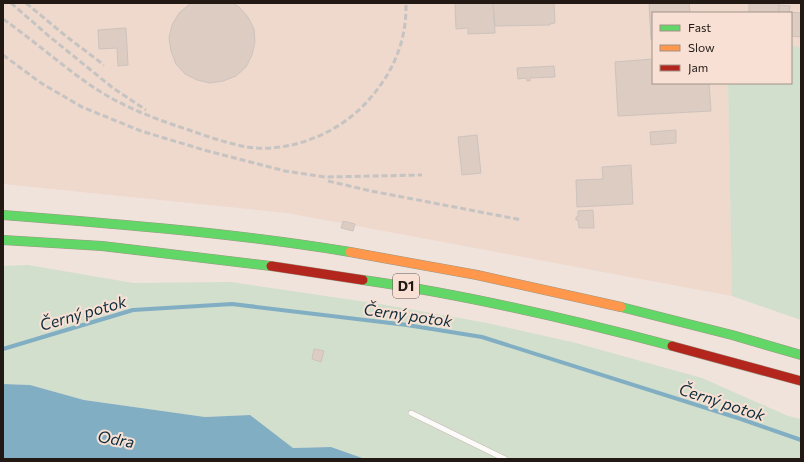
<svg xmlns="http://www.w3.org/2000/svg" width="804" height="462" viewBox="0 0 804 462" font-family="Commissioner,sans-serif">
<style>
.built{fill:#efd8cc}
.green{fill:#d1dfcc}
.water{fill:#81aec2}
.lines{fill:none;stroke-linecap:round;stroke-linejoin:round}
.stream{stroke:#81aec2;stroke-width:4}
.building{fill:#ddccc2;stroke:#cdc3bd}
.lane-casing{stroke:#c4bab5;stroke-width:6}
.fast-casing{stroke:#9c9783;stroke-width:10}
.slow-casing{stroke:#9c9783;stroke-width:10}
.jam-casing{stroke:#9c9783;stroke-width:10}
.lane{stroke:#fdfbfa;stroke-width:5}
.fast{stroke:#63d668;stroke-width:9}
.slow{stroke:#ff974d;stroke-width:9}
.jam{stroke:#b3261e;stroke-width:9}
.rail{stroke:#c6c4c2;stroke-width:3;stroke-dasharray:6 3;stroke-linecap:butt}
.labels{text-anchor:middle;stroke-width:4;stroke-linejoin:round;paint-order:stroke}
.shield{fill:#f8e1d4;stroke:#62554e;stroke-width:1}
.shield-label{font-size:14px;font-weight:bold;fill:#221915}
.water-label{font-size:16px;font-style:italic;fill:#0c2d3c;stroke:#f8e1d4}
</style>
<rect width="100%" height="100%" fill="#f0e3dc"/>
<path class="built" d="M3 3H801V48L791 45V13H653V83H728L732 296 287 213 3 184Z"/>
<path class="green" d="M791 45 801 48V320L732 296 728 83H791Z
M28 265 133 283 231 282 380 304 487 323 576 343 702 378 788 416 801 419V459H365L331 447 293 448 250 415 205 417 84 400 30 385 3 384V266Z"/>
<path class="water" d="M3 384 30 385 84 400 205 417 250 415 293 448 331 447 365 459H3Z"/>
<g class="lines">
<path class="stream" d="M3 349 133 310 232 304 407 325 482 337 741 419 801 440"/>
</g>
<path class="building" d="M191 3H233L239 7 248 17 254 29 255 42 252 55 246 67 236 76 223 81 210 83 197 80 185 74 176 64 171 51 169 38 172 25 179 13Z
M455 3H493L495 33 468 34V28L456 29Z
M493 3H554L555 23 550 24V25L495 26Z
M649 3H689L690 13H653V40H651Z
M749 3H779L778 13H749Z
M779 5 790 6 789 12 801 13V37L791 36V13H779Z
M126 28 128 65 118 66 117 48 99 49 98 30Z
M653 59V83H709L711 111 618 116 615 62Z
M554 66 555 77 530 78V81H527V78L518 79 517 68Z
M676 130V143L651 145 650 132Z
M477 135 481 173 462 175 458 137Z
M631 165 633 204 577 207 576 180 603 179 602 167Z
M593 210 594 228H579L578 220H576V217H578V211Z
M343 221 355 224 353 231 341 228Z
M314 349 324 351 321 362 312 359Z"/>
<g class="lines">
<defs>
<path id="lane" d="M411 413 505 459"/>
<path id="fast" d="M3 215C119 224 235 233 350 252
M3 240 102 246 271 266
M363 280C467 295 570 319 672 346
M621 307 732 335 801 355"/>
<path id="slow" d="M350 252 477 275 621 307"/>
<path id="jam" d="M271 266 363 280
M672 346 801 381"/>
</defs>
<use href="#lane" class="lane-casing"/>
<use href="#fast" class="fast-casing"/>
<use href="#slow" class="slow-casing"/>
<use href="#jam" class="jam-casing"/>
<use href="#lane" class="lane"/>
<use href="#fast" class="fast"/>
<use href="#slow" class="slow"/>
<use href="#jam" class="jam"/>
<path class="rail" d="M11 3 50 37 113 88 146 110
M26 3 67 37 104 65
M3 19C33 40 60 64 90 85 119 105 152 118 186 129 206 136 226 143 247 147 287 153 332 136 361 108 390 79 407 45 406 3
M3 55 41 83 82 107 141 131 204 150 285 171 325 177 422 175
M328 181 371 191 522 220"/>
</g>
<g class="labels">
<rect class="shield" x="393" y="274" width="26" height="24" rx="3"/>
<g class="shield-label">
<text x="406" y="291">D1</text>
</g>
<g class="water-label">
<text transform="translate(83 313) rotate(-16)" y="6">Černý potok</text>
<text transform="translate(408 315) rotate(8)" y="6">Černý potok</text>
<text transform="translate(722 402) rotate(18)" y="6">Černý potok</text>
<text transform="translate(116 439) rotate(10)" y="6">Odra</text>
</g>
</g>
<rect width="804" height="462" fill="none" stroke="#221915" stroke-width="8"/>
<rect x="652" y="12" width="140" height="72" fill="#f8e1d4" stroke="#a29188"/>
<rect x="660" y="25" width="20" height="6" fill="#63d668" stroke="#a29188"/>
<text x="688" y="32" font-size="12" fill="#221915">Fast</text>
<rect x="660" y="45" width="20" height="6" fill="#ff974d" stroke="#a29188"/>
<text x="688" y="52" font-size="12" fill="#221915">Slow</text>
<rect x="660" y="65" width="20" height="6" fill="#b3261e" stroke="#a29188"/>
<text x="688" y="72" font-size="12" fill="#221915">Jam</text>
</svg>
